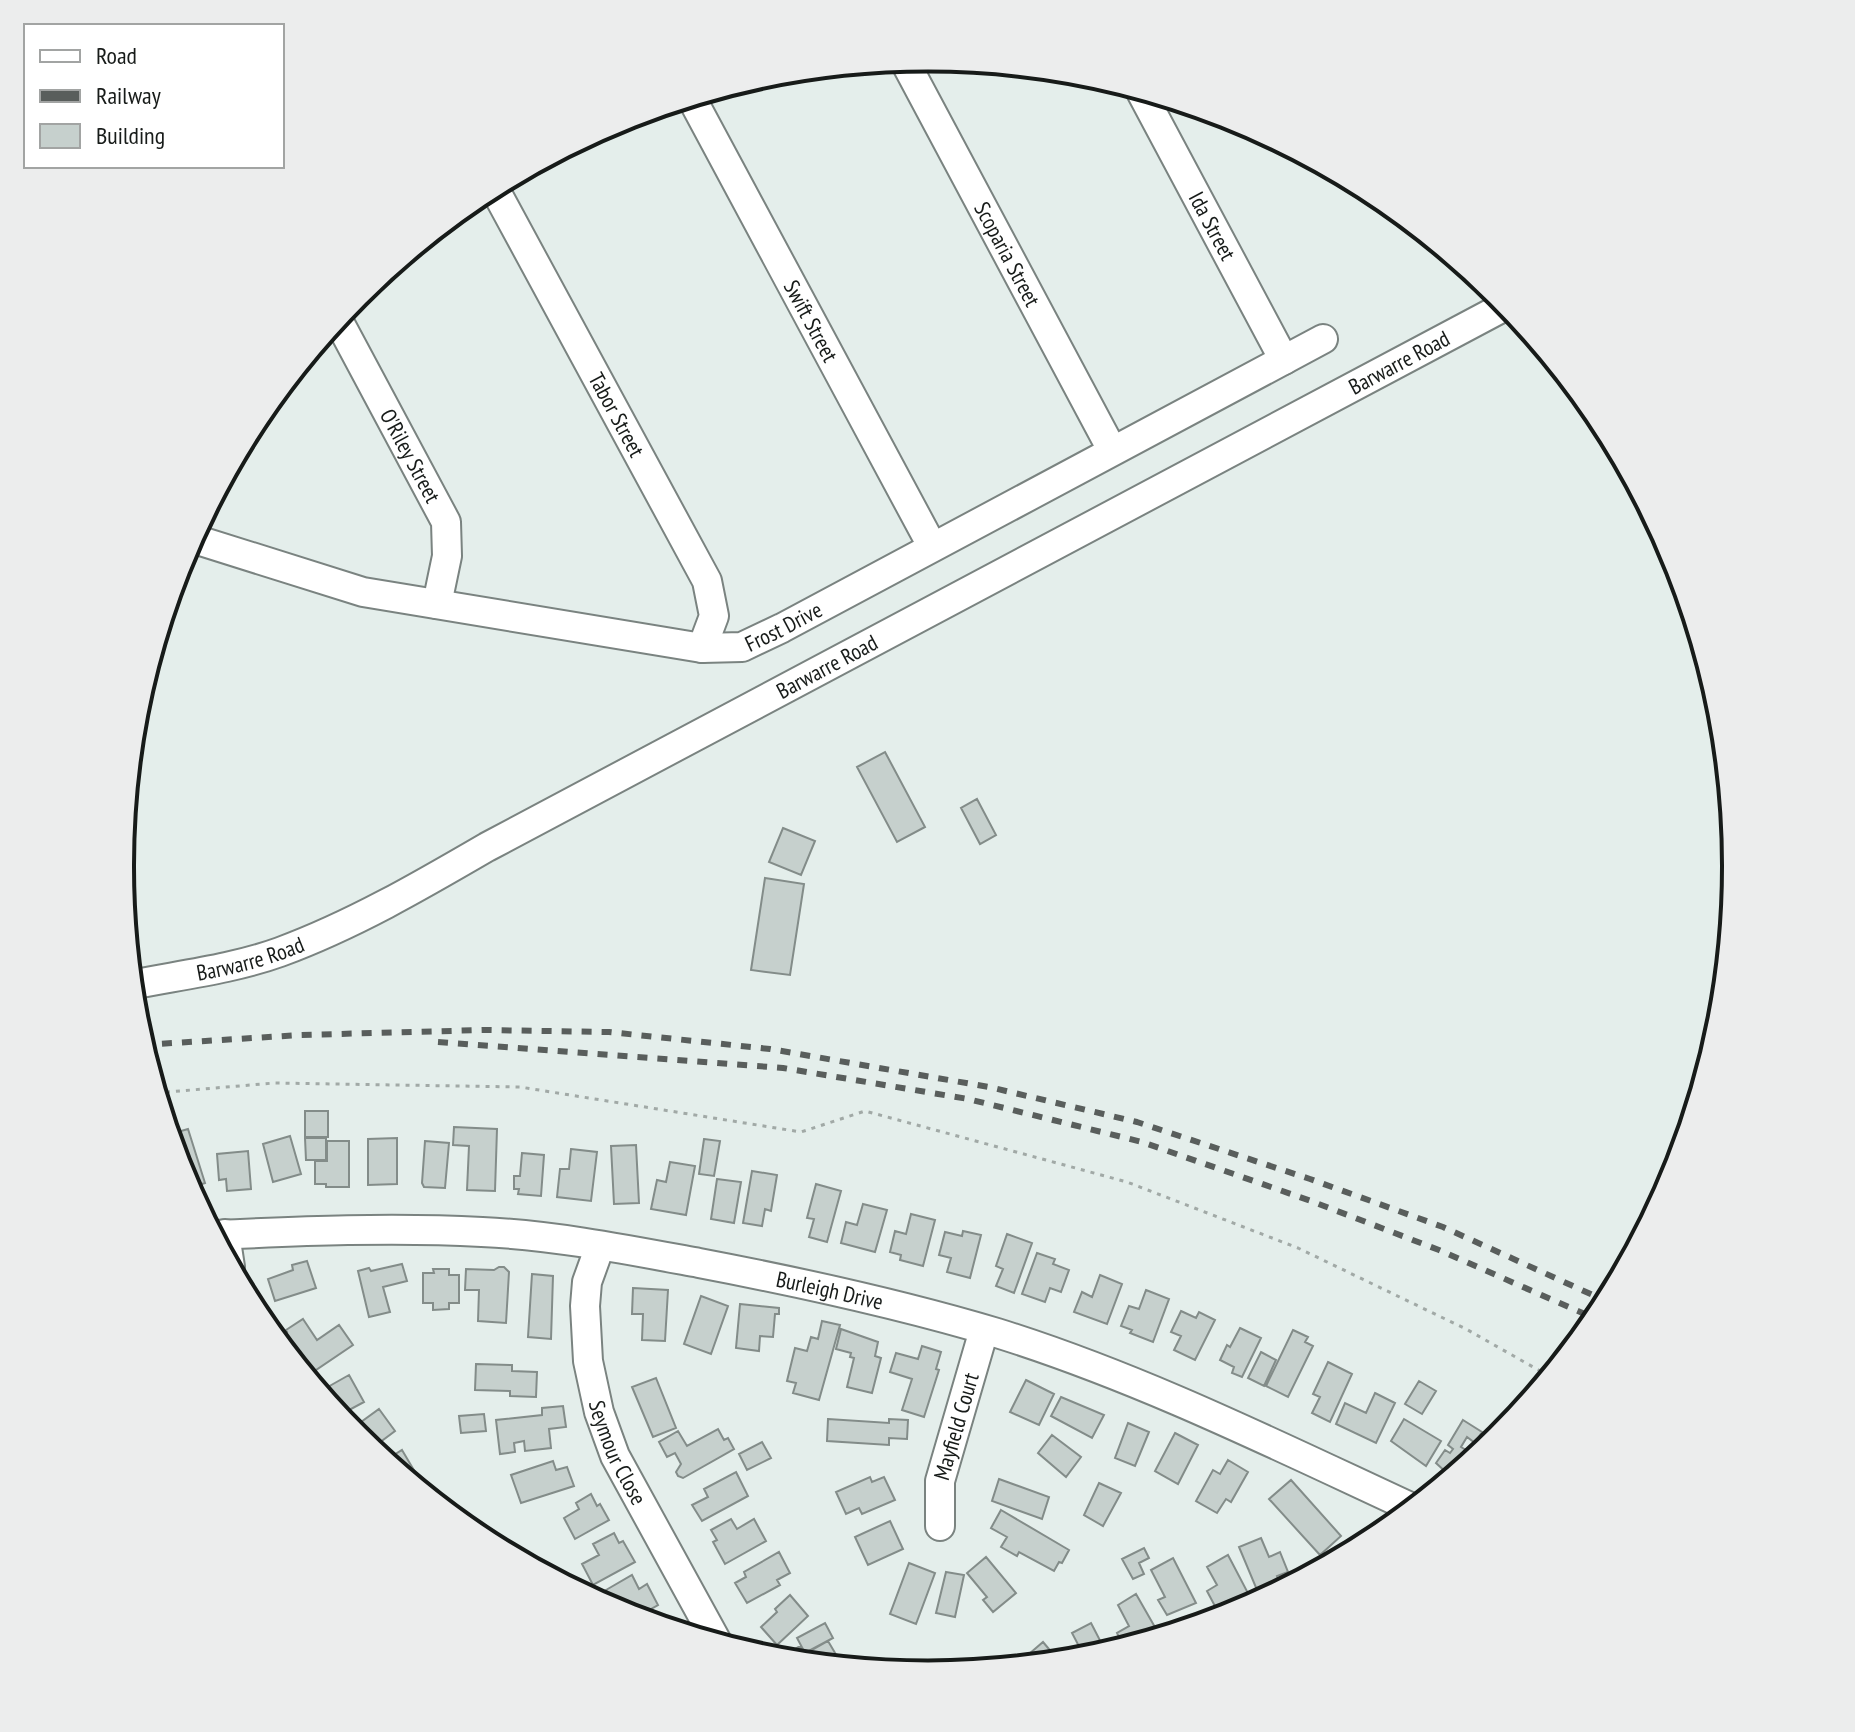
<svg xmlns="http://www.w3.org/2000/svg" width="1855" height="1732" viewBox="0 0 1855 1732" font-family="'PT Sans Narrow',sans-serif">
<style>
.building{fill:#c6d0cd;stroke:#838c89;stroke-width:2}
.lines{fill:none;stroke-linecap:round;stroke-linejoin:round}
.minor-casing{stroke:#7a8380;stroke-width:32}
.path{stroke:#a1a9a6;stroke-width:3;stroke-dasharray:4 6;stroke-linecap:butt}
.minor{stroke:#fff;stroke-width:28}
.rail{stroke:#595e5c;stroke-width:6;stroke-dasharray:10 10;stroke-linecap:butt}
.labels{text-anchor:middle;stroke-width:7;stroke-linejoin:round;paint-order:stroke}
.street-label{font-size:22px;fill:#171b19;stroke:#fff}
.rim{fill:none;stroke:#171b19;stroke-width:4}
</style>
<rect width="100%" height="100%" fill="#e4eeeb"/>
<path class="building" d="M885 752 925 827 897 842 857 767Z
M977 799 996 835 980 844 961 808Z
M783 828 815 841 801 875 769 862Z
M765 878 804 884 790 975 751 970Z
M305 1111H328V1137H305Z
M454 1127 497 1129 495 1191 467 1190 469 1146 453 1145Z
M188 1129 205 1183 188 1188 170 1139 175 1137 174 1133Z
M290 1136 301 1174 273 1182 263 1144Z
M305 1138H326V1160H306Z
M397 1138V1184L368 1185V1139Z
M704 1139 720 1141 714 1176 699 1174Z
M327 1141H349V1187H326V1184H315V1161H327Z
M425 1141 449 1143 445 1188 424 1187 422 1183Z
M636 1145 639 1203 614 1204 611 1146Z
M571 1149 597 1152 591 1201 557 1197 560 1169H569Z
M248 1151 251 1189 227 1191 226 1179 219 1180 217 1154Z
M522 1153 544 1155 541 1196 518 1194 519 1189H514V1176H520Z
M670 1162 695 1166 686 1215 651 1209 657 1180 666 1182Z
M752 1171 777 1175 771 1211 765 1209 762 1226 743 1223Z
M717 1179 741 1182 734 1223 711 1219Z
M816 1184 841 1191 827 1242 809 1237 814 1219 807 1218Z
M863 1204 887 1210 875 1252 841 1243 846 1222 857 1225Z
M911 1214 935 1220 923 1266 900 1260 901 1255 890 1252 895 1231 906 1234Z
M963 1231 981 1235 970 1278 947 1272 951 1258 939 1255 945 1232 962 1236Z
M1007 1234 1032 1243 1014 1293 996 1286 1003 1269 996 1266Z
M1037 1253 1055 1259 1053 1264 1069 1270 1061 1292 1050 1288 1045 1302 1022 1294Z
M307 1261 316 1288 275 1301 268 1279 293 1270 292 1265Z
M402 1264 407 1281 383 1287 390 1312 369 1317 358 1271 369 1268 371 1271Z
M499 1267H504L509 1272 506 1323 478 1321 479 1290H465L466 1269 494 1270Z
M433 1269H449V1275H459V1303H449V1309L433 1310V1303H423V1273H434Z
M532 1274 553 1276 551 1339 528 1337Z
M1100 1275 1122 1284 1107 1324 1074 1312 1082 1292 1092 1297Z
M633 1288 668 1290 665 1341 642 1340 643 1314H632Z
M1146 1290 1169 1299 1153 1342 1130 1333 1132 1330 1121 1326 1129 1306 1139 1309Z
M701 1296 728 1306 711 1354 684 1344Z
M740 1304 779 1308V1314H775L773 1337 760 1336 759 1351 736 1348Z
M1181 1311 1196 1318 1199 1312 1215 1320 1195 1360 1174 1350 1181 1336 1171 1332Z
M303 1319 317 1340 339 1325 353 1345 310 1374 284 1335 287 1332 286 1330Z
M822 1321 840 1325 819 1400 793 1393 796 1383 787 1381 795 1348 807 1351 811 1337 818 1339Z
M1240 1328 1261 1338 1242 1377 1232 1373 1234 1367 1220 1360 1227 1345 1230 1347Z
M841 1329 878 1342 875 1356 881 1358 872 1393 847 1387 854 1358 850 1357 851 1353 836 1349Z
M1293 1330 1308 1337 1305 1342 1313 1346 1288 1397 1266 1386Z
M922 1346 941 1352 936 1369 939 1370 924 1417 902 1410 912 1379 890 1372 896 1353 918 1359Z
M1261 1352 1276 1360 1264 1386 1248 1378Z
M1328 1362 1352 1374 1330 1422 1312 1413 1320 1397 1313 1394Z
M476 1364 512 1365V1371L537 1372 536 1397 510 1396V1391L475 1390Z
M349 1375 364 1402 338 1416 321 1395 328 1391 326 1388Z
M656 1378 676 1428 653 1437 632 1387Z
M1026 1380 1054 1394 1039 1425 1010 1412Z
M1419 1381 1436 1391 1422 1414 1405 1404Z
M1375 1393 1395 1403 1376 1443 1336 1424 1345 1403 1366 1413Z
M1061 1397 1104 1415 1092 1438 1051 1416Z
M563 1406 566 1427 549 1429 551 1448 525 1451 524 1441 514 1443 515 1452 500 1454 496 1420 542 1415V1408Z
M379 1409 395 1431 371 1449 350 1430Z
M484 1414 486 1431 461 1433 459 1416Z
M828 1419 889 1423V1419L908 1420 907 1439 889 1438V1445L827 1441Z
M1404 1419 1441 1441 1426 1466 1391 1441Z
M1463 1420 1482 1432 1475 1443 1467 1437 1461 1447 1476 1456 1454 1474 1449 1475 1436 1463 1445 1450 1450 1453 1453 1449 1448 1445Z
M1128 1423 1149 1432 1135 1466 1115 1458Z
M718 1429 724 1440 728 1438 734 1449 683 1478 678 1476 676 1472 681 1464 675 1453 667 1457 659 1442 678 1431 687 1446Z
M1175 1433 1198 1445 1178 1484 1155 1471Z
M1052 1435 1081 1457 1066 1477 1038 1453Z
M762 1442 771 1458 747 1470 739 1454Z
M402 1450 418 1477 410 1481 388 1463 391 1461 389 1458Z
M1228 1460 1248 1472 1231 1502 1226 1499 1217 1513 1196 1501 1213 1470 1220 1474Z
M553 1461 556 1470 567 1467 574 1486 521 1503 511 1475Z
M736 1472 748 1496 702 1521 692 1505 708 1497 704 1489Z
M870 1477 872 1482 884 1477 895 1500 862 1514 859 1508 846 1514 836 1492Z
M999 1479 1049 1497 1042 1519 992 1501Z
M1291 1480 1341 1536 1320 1555 1269 1499Z
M1099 1483 1121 1493 1103 1526 1084 1515Z
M432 1490 441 1507 425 1494Z
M591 1494 597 1506 600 1504 609 1520 575 1539 564 1518 579 1509 576 1503Z
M1001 1510 1069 1550 1062 1563 1059 1562 1054 1571 1019 1552 1017 1556 1001 1547 1007 1537 991 1528Z
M731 1519 737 1529 754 1519 766 1541 725 1564 713 1542 717 1540 711 1530Z
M890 1521 903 1549 868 1565 855 1537Z
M614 1533 619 1543 623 1541 635 1562 593 1585 582 1564 599 1555 593 1544Z
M1261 1538 1269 1557 1280 1552 1288 1572 1277 1576 1279 1581 1257 1590 1239 1547Z
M1144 1548 1149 1558 1139 1563 1144 1574 1133 1579 1122 1559Z
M779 1552 790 1573 777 1580 780 1585 747 1603 735 1583 746 1577 744 1572Z
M1228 1555 1250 1597 1229 1608 1227 1605 1217 1610 1207 1591 1217 1585 1207 1567Z
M986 1557 1016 1593 993 1612 983 1600 987 1597 967 1573Z
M1173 1558 1196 1603 1167 1615 1158 1600 1165 1597 1151 1570Z
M909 1563 935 1573 916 1624 890 1614Z
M946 1572 964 1575 955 1617 936 1613Z
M632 1575 639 1589 647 1584 658 1605 635 1618 613 1610 616 1608 606 1590Z
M1136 1594 1160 1636 1124 1647 1117 1633 1129 1626 1118 1605Z
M790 1595 808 1616 777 1645 761 1627 777 1612 775 1609Z
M825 1623 833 1638 805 1653 797 1638Z
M1091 1623 1106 1652 1077 1659 1075 1655 1082 1652 1072 1633Z
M828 1641 841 1663 837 1665 782 1660 781 1657 800 1646 805 1654Z
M1043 1642 1059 1661 1026 1664 1022 1660Z"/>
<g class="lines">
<defs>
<g id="minor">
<path id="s1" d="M904 60 1112 450"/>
<path id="s2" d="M1140 90 1284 360"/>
<path id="s3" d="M691 97 932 546"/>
<path id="s4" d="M493 186 707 581 714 616 702 648"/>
<path id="s5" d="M337 318 446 522 447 556 437 604"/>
<path id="s6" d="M191 538 363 592 702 648 742 647 782 628 1323 339"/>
<path id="s7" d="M131 985C181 975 233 969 280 952 353 925 420 886 487 847L1507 305"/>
<path d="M225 1234 230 1267"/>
<path id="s8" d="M213 1235C302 1231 393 1227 482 1232 553 1235 629 1250 699 1263 799 1282 900 1304 997 1333 1141 1378 1276 1445 1412 1508"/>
<path id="s9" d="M600 1246 587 1282 585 1306 588 1361 599 1412 615 1456 717 1642"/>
<path id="s10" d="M940 1526V1481L984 1330"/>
</g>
</defs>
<use href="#minor" class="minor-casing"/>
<path class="path" d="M156 1093 274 1083 520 1087 801 1132 865 1111 1127 1182 1298 1248 1466 1329 1549 1376"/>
<use href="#minor" class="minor"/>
<path class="rail" d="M438 1042 783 1068 968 1099 1142 1142 1311 1201 1439 1250 1596 1319
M142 1045 301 1035 484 1030 609 1032 770 1049 989 1087 1137 1122 1310 1179 1443 1227 1606 1301"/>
</g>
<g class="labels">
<g class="street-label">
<text dy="8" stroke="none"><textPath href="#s2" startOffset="154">Ida Street</textPath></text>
<text dy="8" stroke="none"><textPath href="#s1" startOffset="220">Scoparia Street</textPath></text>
<text dy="8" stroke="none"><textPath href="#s3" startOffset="254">Swift Street</textPath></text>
<text dy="8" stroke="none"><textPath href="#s7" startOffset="1418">Barwarre Road</textPath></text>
<text dy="8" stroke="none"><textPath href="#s4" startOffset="260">Tabor Street</textPath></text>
<text dy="8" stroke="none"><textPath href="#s5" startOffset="156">O'Riley Street</textPath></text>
<text dy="8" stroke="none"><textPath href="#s6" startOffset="610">Frost Drive</textPath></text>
<text dy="8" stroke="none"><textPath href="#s7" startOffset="770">Barwarre Road</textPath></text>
<text dy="8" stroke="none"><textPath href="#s7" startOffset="122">Barwarre Road</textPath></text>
<text dy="8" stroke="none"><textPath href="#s8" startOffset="622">Burleigh Drive</textPath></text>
<text dy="8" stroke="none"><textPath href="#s10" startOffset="102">Mayfield Court</textPath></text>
<text dy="8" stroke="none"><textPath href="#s9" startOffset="214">Seymour Close</textPath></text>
</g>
</g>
<path d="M0 0H1855V1732H0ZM134 866a794 794 0 1 1 1588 0a794 794 0 1 1-1588 0Z" fill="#eceded" fill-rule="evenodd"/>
<path class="rim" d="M134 866a794 794 0 1 1 1588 0a794 794 0 1 1-1588 0Z"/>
<rect x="24" y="24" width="260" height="144" fill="#ffffff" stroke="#a2a4a3" stroke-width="2"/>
<rect x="40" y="50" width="40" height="12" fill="#ffffff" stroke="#a2a4a3" stroke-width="2"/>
<text x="96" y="64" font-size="24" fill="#171b19">Road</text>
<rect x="40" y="90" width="40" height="12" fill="#595e5c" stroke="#a2a4a3" stroke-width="2"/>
<text x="96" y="104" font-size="24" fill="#171b19">Railway</text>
<rect x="40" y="124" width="40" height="24" fill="#c6d0cd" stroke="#a2a4a3" stroke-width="2"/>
<text x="96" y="144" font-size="24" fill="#171b19">Building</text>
</svg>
